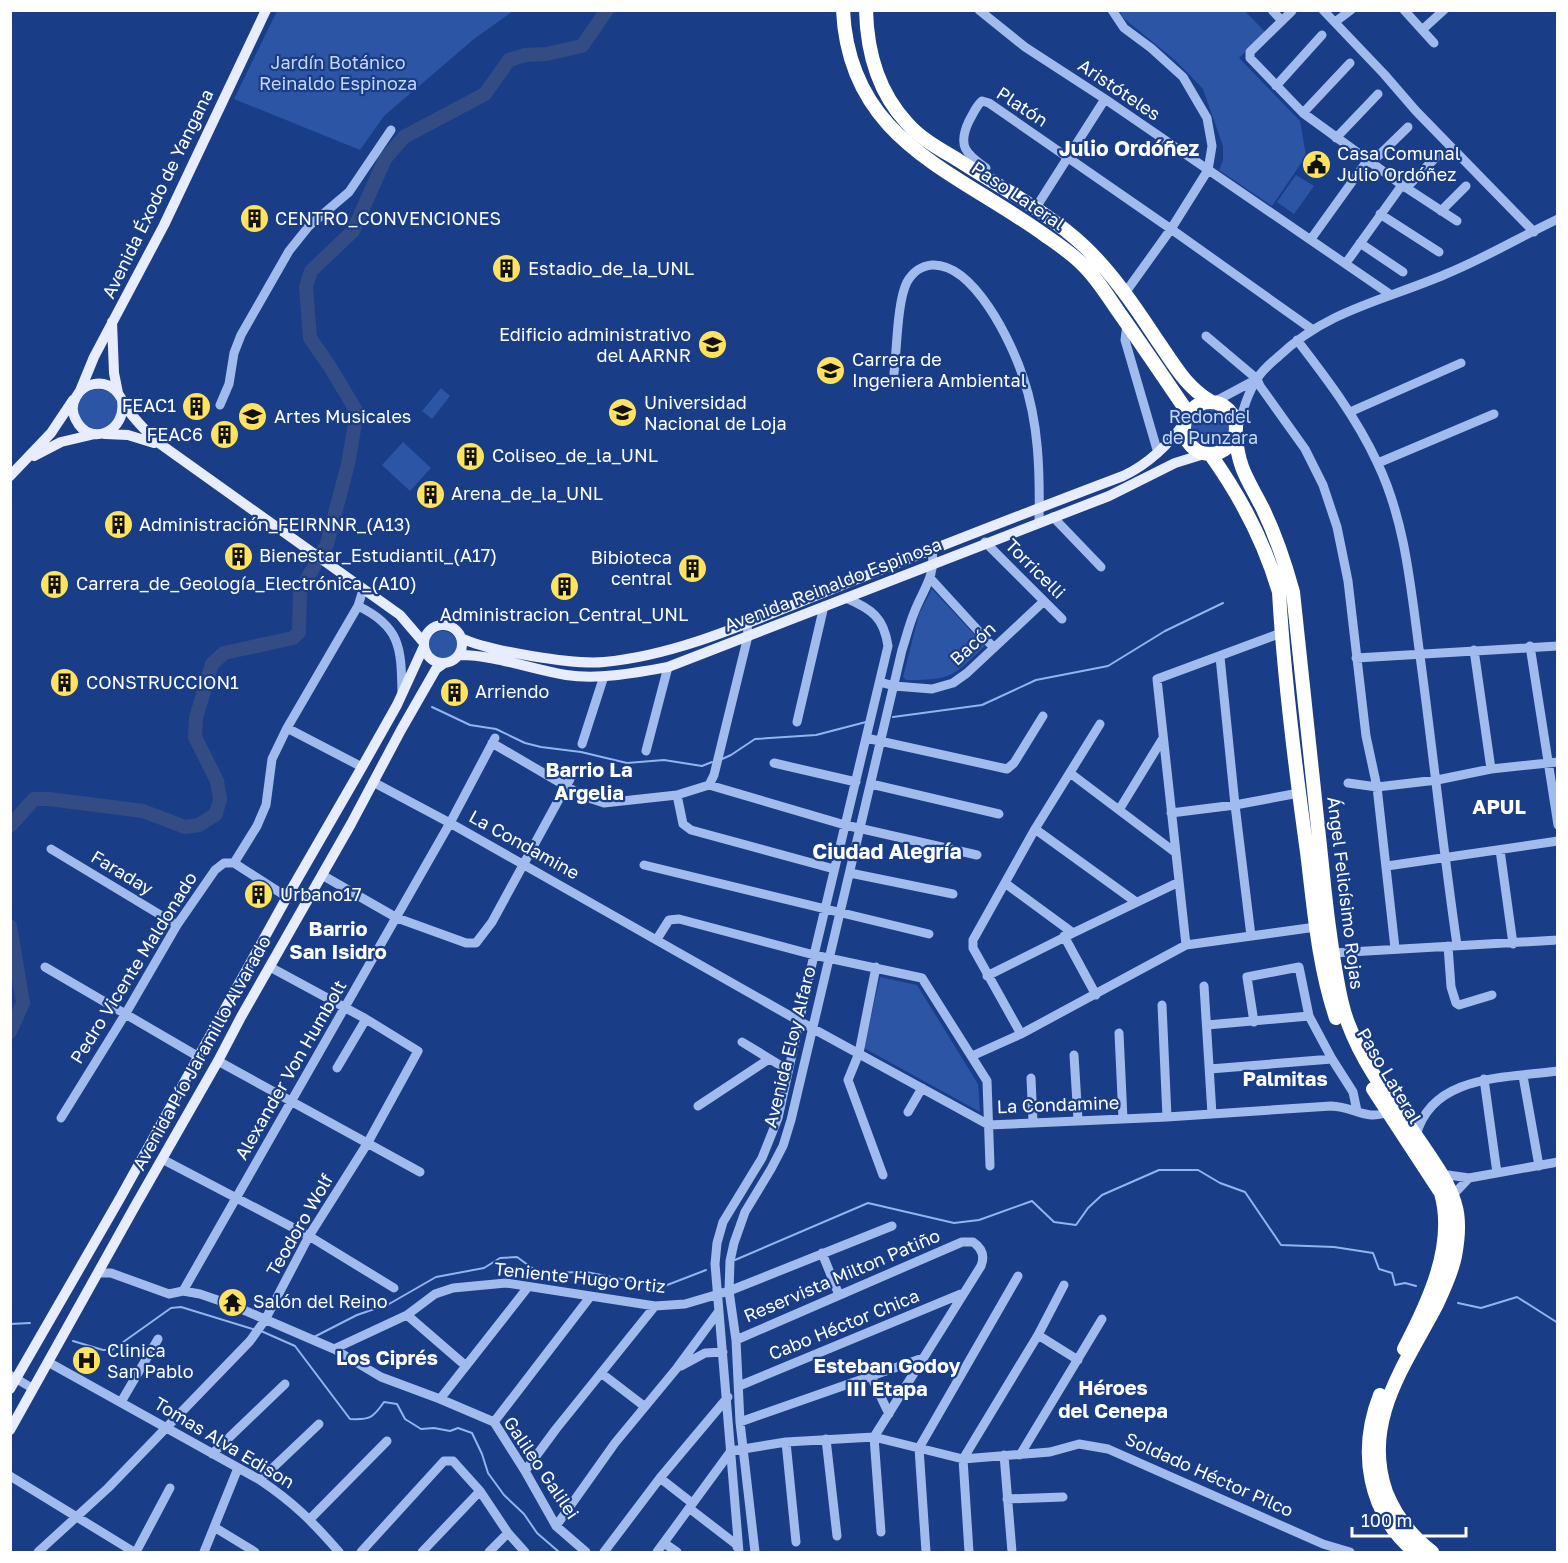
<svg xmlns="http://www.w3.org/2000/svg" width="1568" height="1563" viewBox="0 0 1568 1563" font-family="'Golos Text',sans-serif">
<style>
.green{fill:#2c55a6}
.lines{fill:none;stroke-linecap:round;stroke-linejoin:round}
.stream{stroke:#94b4ef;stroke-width:2}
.river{stroke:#334d84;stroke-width:14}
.minor{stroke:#a1bbed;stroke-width:9}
.major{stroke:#e7edff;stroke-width:10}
.highway{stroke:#fff;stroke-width:14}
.labels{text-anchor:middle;stroke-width:4.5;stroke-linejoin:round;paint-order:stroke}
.park-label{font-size:18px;fill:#c6d8f9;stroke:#193d87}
.street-label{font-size:18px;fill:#fff;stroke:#193d87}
.poi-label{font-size:18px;fill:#fff;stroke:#193d87;text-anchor:start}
.neighbourhood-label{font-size:20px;font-weight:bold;fill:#fff;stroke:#193d87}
.quarter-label{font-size:21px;font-weight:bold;fill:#fff;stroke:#193d87}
</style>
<rect width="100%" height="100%" fill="#193d87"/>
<path class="green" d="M277 11V10L513 11 474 39 384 116 360 150 234 99Z
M1120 11H1245L1265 32 1239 58 1300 121 1306 156 1272 206 1219 170 1223 160V146L1203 89 1176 61 1122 17Z
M1296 175 1314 186 1294 214 1277 202Z
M441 388 450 396 432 419 422 411Z
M78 409a20 20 0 1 1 40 0a20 20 0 1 1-40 0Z
M1187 428a23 23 0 1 1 46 0a23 23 0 1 1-46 0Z
M403 442 431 468 410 491 382 465Z
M932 589 985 646C952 677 952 680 906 680L903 677 919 614Z
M429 645a14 14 0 1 1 28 0a14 14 0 1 1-28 0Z
M880 977 917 985 978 1084 980 1112 864 1048Z"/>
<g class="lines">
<path class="stream" d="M432 707 470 725 496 729 525 743 541 747 581 752 627 763 664 760 702 766 712 762
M893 717 982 705 1036 680 1108 666 1165 631 1223 603
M722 759 731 755 755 739 816 735 866 722
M735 1260 868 1203 954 1223 979 1220 1032 1201 1054 1222 1076 1225 1088 1208 1102 1195 1159 1170H1198L1220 1183 1245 1192 1281 1245 1334 1247 1373 1253 1379 1269 1392 1273 1395 1285 1405 1283 1416 1286
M1458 1303 1481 1308 1517 1297 1558 1323
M10 1324 30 1323
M261 1331 295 1346 350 1419C370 1420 373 1418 384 1402L397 1404 405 1419 421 1429 434 1428 450 1431 458 1428 472 1433 482 1454 488 1473 504 1495 524 1514 537 1533 559 1552
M314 1337 357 1315 389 1304 436 1277 484 1268 500 1258 517 1257 539 1273 586 1272 662 1287 706 1270
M73 1341 103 1350H112L171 1308 181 1307 256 1330"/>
<path class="river" d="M10 826 34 799H49L143 811 185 827 199 825 216 814 220 799 217 781 195 737 196 718 212 664 224 653 293 638 299 632 300 591 327 544 348 464 357 412 330 367 310 338 306 287 311 271 353 231 385 159 404 137 485 94 509 60 525 55 546 54 582 46 607 10
M10 926 23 1003 10 1032"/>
<path class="minor" d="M979 10 1025 47 1105 99 1391 295
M1112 10 1124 28 1151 48 1183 77 1207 118 1212 146 1208 170 1171 229 1125 293
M1272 10 1282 21
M1323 10 1384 74 1416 111 1534 232
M1404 10 1434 43
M1292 11 1250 52V58L1303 113 1402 185 1457 221
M1335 22 1351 10
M1422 30 1444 10
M1276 86 1322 35
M1303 113 1350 63
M1336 138 1378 94
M1371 163 1408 127
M986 168C966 154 957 146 969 121 973 114 976 106 982 101L989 103 1171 229 1313 330
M1406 188 1437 156
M1035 209 1105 99
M1441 211 1466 186
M1380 214 1439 252
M1311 239 1367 161
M1360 243 1403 272
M1346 263 1402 185
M1127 324 1125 340 1158 453
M1206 336 1257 379 1260 386 1305 449 1323 485 1337 527 1348 581 1366 736 1377 787 1395 948
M1297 340C1327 379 1356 417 1377 462 1406 522 1411 591 1420 656 1433 752 1443 849 1457 945
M894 373C897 349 897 302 907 282 913 272 920 266 932 265 974 263 1012 343 1023 377 1039 423 1040 473 1039 522
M1214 402 1257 379
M220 405 229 384 234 353 241 335 289 251 309 226 349 192 391 130
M1350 412 1461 363
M1237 431C1242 414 1247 394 1257 379 1262 370 1271 363 1279 356 1329 309 1386 300 1446 274 1485 258 1520 237 1558 219
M1378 463 1494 414
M1053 517 1101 567
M985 542 1062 619
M930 578 994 648
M358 606C402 627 401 650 402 693
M1530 646 1558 825
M1474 650 1491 769
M1220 657 1235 805 1251 936
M1356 658 1558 646
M880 682 894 686 932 689 953 683 967 673 1043 602
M797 722 824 606
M287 728 362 767
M866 738 1007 769 1014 763 1043 716
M492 743 583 796 604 803 677 795 683 824 691 830 834 869
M582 744 604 676
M646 751 668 667
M774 763 856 782
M1070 773 1176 853
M373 782 450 823 799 1021 989 1125 1167 1117 1331 1106C1356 1107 1366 1122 1391 1111
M1348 783 1377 787 1437 780 1491 769 1558 762
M871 784 999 814
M709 785 714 775 748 636 747 623
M677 795 709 785 845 825 977 855
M1119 810 1163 738
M1171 813 1235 805 1299 793
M1035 829 1136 902
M51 849 177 925
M1500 850 1513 944
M234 863 287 897
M644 865 929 934
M1387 866 1558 841
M850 873 953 894
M322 875 397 918 466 943H476L492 922 570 779
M1073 933 1179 882
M1064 936 1096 995
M657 939 669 920 679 919 814 955 922 978 987 1081 990 1166
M1186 945 1157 679 1281 633
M1448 946 1451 987 1456 1003 1459 1005 1492 995
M1333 953 1558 940
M45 967 199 1057
M876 967 859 1053 848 1080 883 1175
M987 976 1073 933 1005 883
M1204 986 1212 1114
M1162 1005 1167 1117
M1254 1022 1247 977 1299 967 1309 1016 1332 1059 1353 1092 1357 1111
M1207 1025 1309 1016
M1119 1033 1123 1119
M1021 1034 973 948V940L1035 829 1100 724
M742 1042 788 1070
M1074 1055 1078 1120
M972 1056 1021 1034 1186 945 1316 927
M218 1061 420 1172
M337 1068 366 1019
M1210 1069 1332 1059
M1523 1076 1539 1166
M1031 1078 1033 1122
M1484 1079 1497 1173
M698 1106 769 1059
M908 1112 922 1088
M61 1118 126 1013 177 925 215 870 224 863H234L257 826 266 805 272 759 287 728 358 606 363 590
M1416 1136C1431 1074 1507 1078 1558 1071
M162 1159 309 1236 394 1288
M1441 1174 1469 1178 1558 1162
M1452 1196 1469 1178
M822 1253 839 1295
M98 1273H111L169 1294 183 1291 200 1294 232 1305 334 1349 381 1377 440 1399 494 1422 525 1471 556 1526 586 1552
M183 1291 450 823 495 738
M407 1315 466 1366
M1038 1335 1078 1360
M736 1340 962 1242H973C982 1248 985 1256 981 1266L874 1437 881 1532
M334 1349 407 1315 435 1294 453 1288 506 1283 655 1306 685 1304 729 1291 892 1226
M48 1362 260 1480C294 1503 312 1521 339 1552
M681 1366 705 1353 723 1352
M601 1373 644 1406
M10 1375 32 1388
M871 1376 889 1414
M739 1386 961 1294
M440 1399 528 1287
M121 1402 158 1339
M494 1422 590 1297
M740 1422 923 1358
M826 1439 837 1536
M786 1442 796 1542
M212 1454 285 1384
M1004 1455 1012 1552
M1020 1455 1102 1319
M525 1471 556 1429 655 1306
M10 1476 134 1552
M660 1478 692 1503
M260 1480 319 1424
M1007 1499 1063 1497
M689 1508 737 1545V1547
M310 1519 387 1441
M556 1526 615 1443 677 1368 719 1311
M214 1527 255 1552
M664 1543 677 1552
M38 1552 108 1488 250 1341 265 1320 309 1236 367 1144 418 1051 366 1019 270 967
M136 1552 170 1488
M204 1552 238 1468
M361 1552 444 1461H453L480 1491 508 1533 525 1552
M422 1552 480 1491
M489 1552 508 1533
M604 1552 660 1478 728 1397
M657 1552 731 1451 786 1442 874 1437 963 1459 1050 1452 1079 1444 1108 1449 1323 1544 1350 1552
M739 1552 715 1264 717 1243 723 1222 762 1158 778 1118 814 955 888 646C884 618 872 609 846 598
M755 1552 740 1422 736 1340 729 1291 730 1261 734 1243 745 1212 771 1169 783 1146 791 1120 902 650C906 638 909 625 914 613 923 589 936 577 932 550
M926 1552 919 1448 1018 1276
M969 1552 963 1459 1038 1335 1064 1285"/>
<path class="major" d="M112 322 114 373 118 393
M80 391 94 357 164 225 266 10
M122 401C127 431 90 448 76 420 72 413 72 404 76 397 83 383 103 379 115 390 121 396 124 404 128 410 136 421 146 431 156 441L400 615 424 643
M105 434 128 435 154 443
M34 456 61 442 95 434
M10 476 51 433 73 400
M424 644a19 19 0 1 1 38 0a19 19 0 1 1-38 0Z
M461 638C488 651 574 665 604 662 677 655 747 623 815 596 918 555 1020 515 1123 476 1149 464 1167 445 1184 424
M460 655C495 655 530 669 566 675 599 680 635 673 668 667L1109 496 1175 463 1204 454
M10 1389 119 1200 287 897 362 767 397 705 424 646
M10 1430 134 1208 218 1061 241 1017 351 824 401 730 436 669 443 664"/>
<path class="highway" d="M843 10C849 141 955 170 1046 236 1059 245 1071 253 1082 264 1096 277 1107 295 1118 311 1142 345 1165 379 1188 413
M866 10C867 52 878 92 907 123 921 139 940 149 958 160 1001 188 1048 212 1085 247 1113 274 1136 308 1157 340 1174 364 1185 386 1210 401
M1184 428a26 26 0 1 1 52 0a26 26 0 1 1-52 0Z
M1236 436C1238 469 1249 481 1263 509 1276 536 1285 563 1293 592 1302 683 1312 774 1322 865 1325 897 1329 930 1334 962 1338 983 1340 1003 1348 1023 1365 1069 1395 1105 1423 1146 1435 1164 1449 1183 1455 1204 1460 1220 1458 1240 1455 1256 1452 1272 1444 1289 1437 1304 1406 1364 1361 1421 1386 1492 1396 1517 1411 1536 1432 1552
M1210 454C1241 497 1264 541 1279 592 1284 679 1295 766 1307 852 1314 908 1318 965 1336 1018
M1373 1089 1441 1193C1456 1245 1428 1303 1404 1349
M1380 1395C1358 1451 1368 1513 1415 1552"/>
</g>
<defs>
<symbol id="civic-disc" viewBox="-11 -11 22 22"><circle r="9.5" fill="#ffe25d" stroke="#193d87"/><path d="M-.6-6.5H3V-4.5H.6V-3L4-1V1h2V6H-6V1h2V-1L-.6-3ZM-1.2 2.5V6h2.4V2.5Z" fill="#111"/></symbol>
<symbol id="building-disc" viewBox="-11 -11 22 22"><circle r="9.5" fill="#ffe25d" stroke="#193d87"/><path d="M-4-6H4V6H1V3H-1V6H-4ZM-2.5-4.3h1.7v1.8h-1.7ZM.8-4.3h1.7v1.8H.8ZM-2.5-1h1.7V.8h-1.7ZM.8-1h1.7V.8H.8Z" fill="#111"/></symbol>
<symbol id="school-disc" viewBox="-11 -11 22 22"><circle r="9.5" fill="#ffe25d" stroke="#193d87"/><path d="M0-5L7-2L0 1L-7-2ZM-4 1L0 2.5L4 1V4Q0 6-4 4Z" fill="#111"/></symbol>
<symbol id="university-disc" viewBox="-11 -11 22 22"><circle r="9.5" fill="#ffe25d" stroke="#193d87"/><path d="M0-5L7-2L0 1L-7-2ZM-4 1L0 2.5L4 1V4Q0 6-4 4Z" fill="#111"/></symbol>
<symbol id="temple-disc" viewBox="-11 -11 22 22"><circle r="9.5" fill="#ffe25d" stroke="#193d87"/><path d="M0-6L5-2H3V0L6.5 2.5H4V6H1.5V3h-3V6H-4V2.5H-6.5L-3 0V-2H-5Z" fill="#111"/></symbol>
<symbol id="hospital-disc" viewBox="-11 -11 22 22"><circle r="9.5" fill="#ffe25d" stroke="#193d87"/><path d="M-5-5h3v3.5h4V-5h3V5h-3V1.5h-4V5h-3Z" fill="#111"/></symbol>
</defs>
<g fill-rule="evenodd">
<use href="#civic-disc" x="1300" y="148" width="33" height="33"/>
<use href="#building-disc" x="238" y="202" width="33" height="33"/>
<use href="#building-disc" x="490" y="252" width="33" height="33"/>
<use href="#school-disc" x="696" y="328" width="33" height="33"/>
<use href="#university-disc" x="814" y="354" width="33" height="33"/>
<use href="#building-disc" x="180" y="390" width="33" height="33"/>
<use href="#university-disc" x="606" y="396" width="33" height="33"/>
<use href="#school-disc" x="236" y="400" width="33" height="33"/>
<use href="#building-disc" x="208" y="418" width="33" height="33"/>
<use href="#building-disc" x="454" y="440" width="33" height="33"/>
<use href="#building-disc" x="414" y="478" width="33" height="33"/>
<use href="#building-disc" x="102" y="508" width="33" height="33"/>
<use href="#building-disc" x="222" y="540" width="33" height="33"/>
<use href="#building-disc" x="676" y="552" width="33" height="33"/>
<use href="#building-disc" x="38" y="568" width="33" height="33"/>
<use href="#building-disc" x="548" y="570" width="33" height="33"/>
<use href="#building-disc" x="48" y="666" width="33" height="33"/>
<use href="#building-disc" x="438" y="676" width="33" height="33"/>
<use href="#building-disc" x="242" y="878" width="33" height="33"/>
<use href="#temple-disc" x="216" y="1286" width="33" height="33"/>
<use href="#hospital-disc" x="70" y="1344" width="33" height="33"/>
</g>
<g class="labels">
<g class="park-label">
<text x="338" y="69">Jardín Botánico<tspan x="338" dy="21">Reinaldo Espinoza</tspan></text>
<text x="1210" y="423">Redondel<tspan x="1210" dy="21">de Punzara</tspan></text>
</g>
<g class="street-label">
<text transform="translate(1119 90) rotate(34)" y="6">Aristóteles</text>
<text transform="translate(1022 107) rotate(33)" y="6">Platón</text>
<text transform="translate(158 194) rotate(-64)" y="6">Avenida Éxodo de Yangana</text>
<text transform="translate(1018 196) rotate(34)" y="6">Paso Lateral</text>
<text transform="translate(1035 569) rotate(45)" y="6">Torricelli</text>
<text transform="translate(833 585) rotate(-21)" y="6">Avenida Reinaldo Espinosa</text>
<text transform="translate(973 644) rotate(-42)" y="6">Bacón</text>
<text transform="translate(524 845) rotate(29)" y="6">La Condamine</text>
<text transform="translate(122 873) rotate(31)" y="6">Faraday</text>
<text transform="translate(1345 893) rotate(83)" y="6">Ángel Felicísimo Rojas</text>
<text transform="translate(134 968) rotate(-58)" y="6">Pedro Vicente Maldonado</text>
<text transform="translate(790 1047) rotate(-76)" y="6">Avenida Eloy Alfaro</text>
<text transform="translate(202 1053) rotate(-61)" y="6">Avenida Pío Jaramillo Alvarado</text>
<text transform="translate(291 1070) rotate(-60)" y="6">Alexander Von Humbolt</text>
<text transform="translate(1389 1076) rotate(59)" y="6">Paso Lateral</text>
<text transform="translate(1058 1105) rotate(-2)" y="6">La Condamine</text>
<text transform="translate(300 1225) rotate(-60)" y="6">Teodoro Wolf</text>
<text transform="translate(842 1276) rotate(-23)" y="6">Reservista Milton Patiño</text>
<text transform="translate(580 1278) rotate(6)" y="6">Teniente Hugo Ortiz</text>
<text transform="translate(844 1325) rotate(-22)" y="6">Cabo Héctor Chica</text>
<text transform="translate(224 1443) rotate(31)" y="6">Tomas Alva Edison</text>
<text transform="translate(541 1468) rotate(56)" y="6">Galileo Galilei</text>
<text transform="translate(1209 1475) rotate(24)" y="6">Soldado Héctor Pilco</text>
</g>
<g class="poi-label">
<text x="1337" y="160">Casa Comunal<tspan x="1337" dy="21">Julio Ordóñez</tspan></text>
<text x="275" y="225">CENTRO_CONVENCIONES</text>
<text x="528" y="275">Estadio_de_la_UNL</text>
<text x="691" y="341" text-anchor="end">Edificio administrativo<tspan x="691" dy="21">del AARNR</tspan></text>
<text x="852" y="366">Carrera de<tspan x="852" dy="21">Ingeniera Ambiental</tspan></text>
<text x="644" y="409">Universidad<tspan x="644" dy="21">Nacional de Loja</tspan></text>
<text x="176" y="412" text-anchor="end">FEAC1</text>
<text x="274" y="423">Artes Musicales</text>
<text x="203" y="441" text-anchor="end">FEAC6</text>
<text x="492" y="462">Coliseo_de_la_UNL</text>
<text x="451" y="500">Arena_de_la_UNL</text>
<text x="139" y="531">Administración_FEIRNNR_(A13)</text>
<text x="259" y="562">Bienestar_Estudiantil_(A17)</text>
<text x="672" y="564" text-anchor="end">Bibioteca<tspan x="672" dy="21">central</tspan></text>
<text x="76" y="590">Carrera_de_Geología_Electrónica_(A10)</text>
<text x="564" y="621" text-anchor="middle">Administracion_Central_UNL</text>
<text x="86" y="689">CONSTRUCCION1</text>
<text x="475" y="698">Arriendo</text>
<text x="280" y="901">Urbano17</text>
<text x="253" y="1308">Salón del Reino</text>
<text x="107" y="1357">Clinica<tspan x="107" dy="21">San Pablo</tspan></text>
</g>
<g class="neighbourhood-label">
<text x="589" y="777">Barrio La<tspan x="589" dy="23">Argelia</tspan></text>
<text x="1499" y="814">APUL</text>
<text x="338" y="936">Barrio<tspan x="338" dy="23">San Isidro</tspan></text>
<text x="1285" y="1086">Palmitas</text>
<text x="387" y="1365">Los Ciprés</text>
<text x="887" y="1373">Esteban Godoy<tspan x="887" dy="23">III Etapa</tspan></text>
<text x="1113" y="1395">Héroes<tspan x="1113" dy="23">del Cenepa</tspan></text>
</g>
<g class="quarter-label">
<text x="1129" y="156">Julio Ordóñez</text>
<text x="887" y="859">Ciudad Alegría</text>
</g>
</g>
<rect width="1568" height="1563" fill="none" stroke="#ffffff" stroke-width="24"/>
<path d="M1352 1527v9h114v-9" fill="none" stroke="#ffffff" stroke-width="3"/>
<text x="1361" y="1527" font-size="18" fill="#ffffff" stroke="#193d87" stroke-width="4.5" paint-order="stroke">100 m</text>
</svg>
